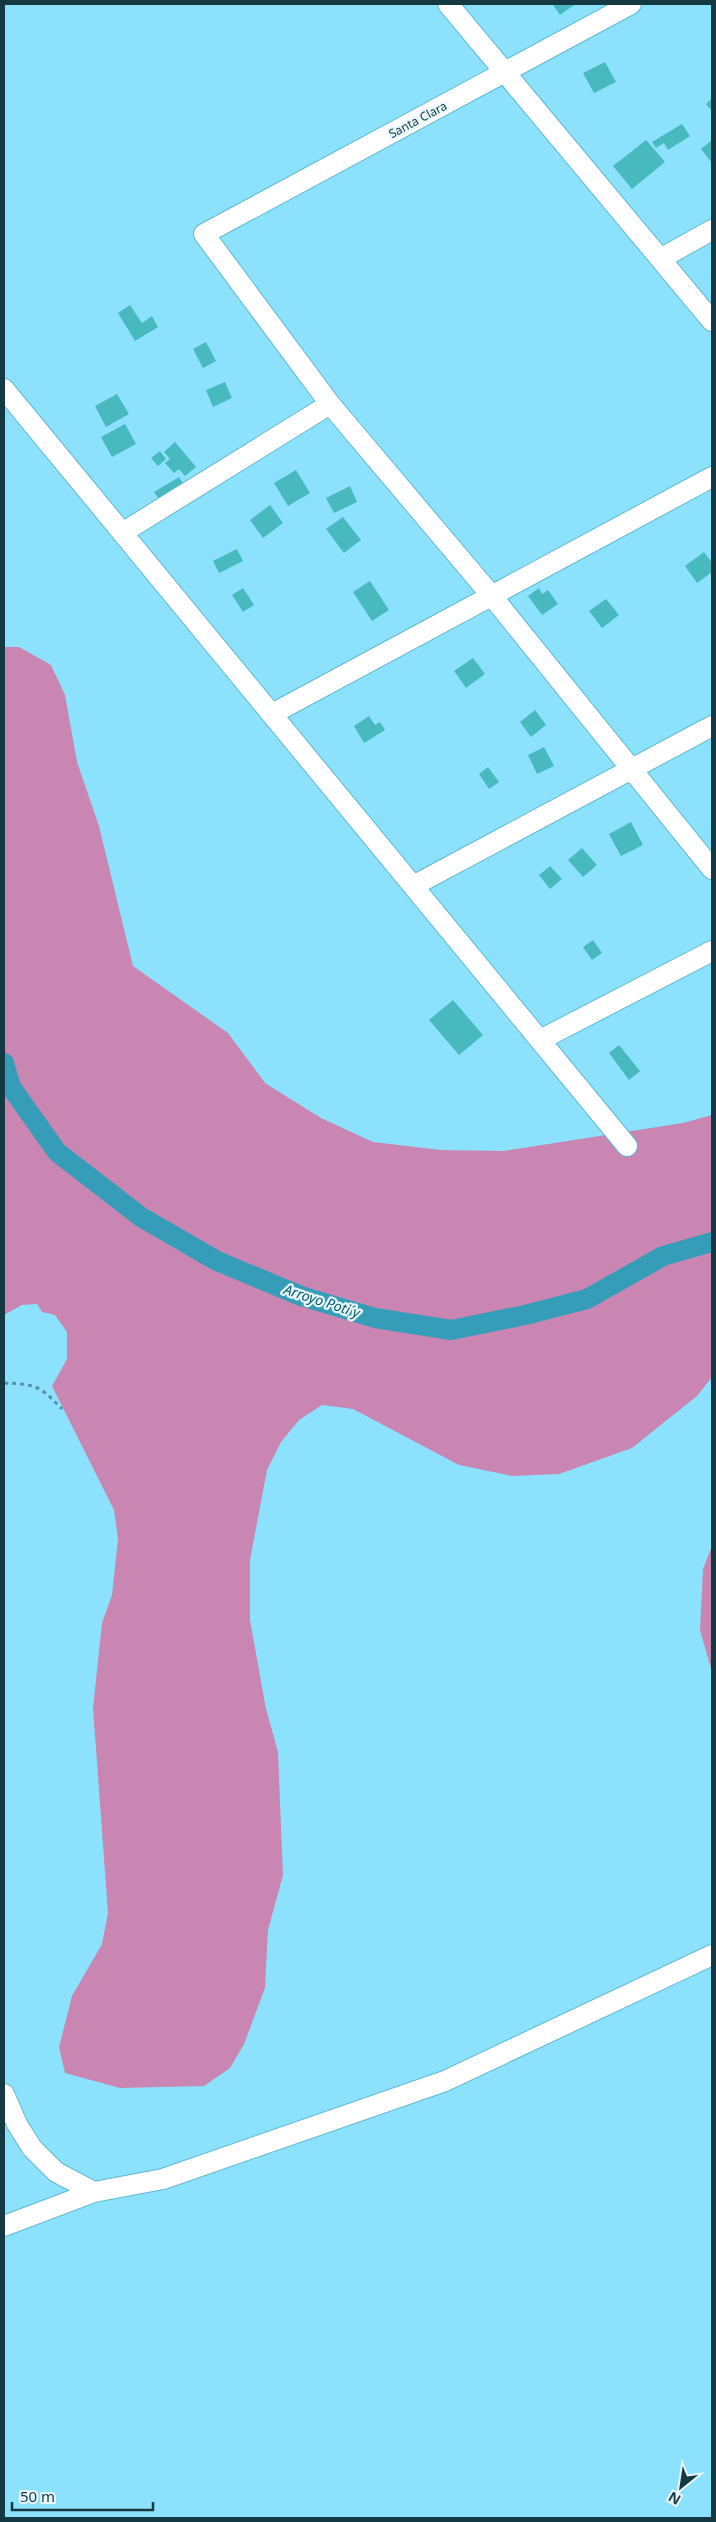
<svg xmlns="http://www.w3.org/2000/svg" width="716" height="2522" viewBox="0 0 716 2522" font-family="'Noto Sans',sans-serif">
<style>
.forest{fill:#c986b3}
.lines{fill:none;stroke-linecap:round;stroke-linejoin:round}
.canal{stroke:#369db9;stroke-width:20}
.building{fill:#48b9be}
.street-casing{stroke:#62b8d2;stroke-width:22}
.path{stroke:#5493a5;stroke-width:3;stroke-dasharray:4 4;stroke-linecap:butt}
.street{stroke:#fff;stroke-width:20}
.labels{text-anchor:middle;stroke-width:4.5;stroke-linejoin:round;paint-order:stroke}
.street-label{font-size:12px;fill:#143943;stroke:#e7f7fc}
.water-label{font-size:14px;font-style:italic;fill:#00596c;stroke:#e7f7fc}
</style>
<rect width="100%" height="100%" fill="#8ce2fc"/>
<path class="forest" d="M4 647H19L51 665 65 695 77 762 99 826 133 966 228 1033 265 1083 321 1118 373 1142 441 1150 503 1151 683 1123 712 1115V1377L697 1396 632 1448 559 1474 512 1476 459 1465 353 1409 322 1405 299 1420 281 1442 267 1470 250 1560V1620L266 1709 278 1752 283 1875 268 1930 265 1988 244 2044 230 2068 204 2086 120 2088 65 2073 59 2047 72 1996 102 1944 108 1913 93 1708 102 1623 112 1595 118 1539 114 1510 52 1386 67 1359V1332L55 1315 42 1312 37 1304 22 1305 4 1315Z
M712 1546V1672L700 1630 703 1569Z"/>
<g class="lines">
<path class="canal" d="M4 1063 11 1087 57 1152 141 1217 217 1261 301 1296 375 1318 451 1330 525 1315 587 1299 663 1256 712 1242"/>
</g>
<path class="building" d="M573 4 574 5 560 15 553 5Z
M605 62 616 82 594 93 583 73Z
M712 98V111L706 104Z
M682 124 690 136 668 150 664 143 656 148 652 142Z
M646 140 665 162 632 189 613 166Z
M712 140V163L701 149Z
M130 305 142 323 152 316 158 327 135 341 118 313Z
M206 342 216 361 203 368 193 349Z
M225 382 232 398 213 407 206 390Z
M117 394 129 414 106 427 95 406Z
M125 424 136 444 112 457 101 437Z
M175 442 196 467 185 476 179 469 174 473 165 463 170 459 164 452Z
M160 451 166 459 158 466 151 458Z
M296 470 310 493 288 506 274 483Z
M179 477 187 490 163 505 154 492Z
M350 486 357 502 334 513 326 498Z
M270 505 283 523 263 538 250 520Z
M343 517 361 540 344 553 326 529Z
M237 549 243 561 219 573 213 561Z
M704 552 712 563V572L697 583 685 566Z
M370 581 389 610 372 621 353 592Z
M243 588 254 605 243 612 232 595Z
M539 588 542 594 548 590 558 604 542 615 528 596Z
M606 599 619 615 602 628 589 611Z
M473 658 485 674 466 688 454 671Z
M535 710 546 725 531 737 520 722Z
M369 716 375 725 380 722 385 730 364 743 354 726Z
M544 747 554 766 537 774 528 755Z
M488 767 499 782 489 789 479 774Z
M631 822 643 845 621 856 609 834Z
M582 848 597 865 583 877 568 860Z
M550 866 562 879 550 889 539 875Z
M593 940 602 953 592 960 583 947Z
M453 1000 483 1035 459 1055 429 1020Z
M619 1045 640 1071 629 1080 609 1053Z"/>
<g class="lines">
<defs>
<path id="street" d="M448 4 712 321
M631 4 204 234 330 404 491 595 712 869
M660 259 712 230
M4 389 627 1146
M122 533 330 404
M272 714 712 477
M413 886 712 726
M540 1040 712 951
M4 2094 17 2124 32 2148 56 2172 94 2192 163 2179 445 2081 712 1955
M4 2226 94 2192"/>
</defs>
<use href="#street" class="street-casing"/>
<path class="path" d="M4 1383C36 1384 40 1386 62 1409"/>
<use href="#street" class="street"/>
</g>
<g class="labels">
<g class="street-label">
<text transform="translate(418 120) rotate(-28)" y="4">Santa Clara</text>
</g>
<g class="water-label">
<text transform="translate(322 1301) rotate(18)" y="5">Arroyo Poti´y</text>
</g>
</g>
<rect width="716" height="2522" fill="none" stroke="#143943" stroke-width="10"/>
<g transform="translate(681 2487) rotate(210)" stroke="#e7f7fc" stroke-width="4" paint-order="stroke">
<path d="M0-4L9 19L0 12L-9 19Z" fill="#143943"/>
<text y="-8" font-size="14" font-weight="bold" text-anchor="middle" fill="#143943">N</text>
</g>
<path d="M12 2502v8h141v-8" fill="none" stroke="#143943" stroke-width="2.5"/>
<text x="20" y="2502" font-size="15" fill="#143943" stroke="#e7f7fc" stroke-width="4" paint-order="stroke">50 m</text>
</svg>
